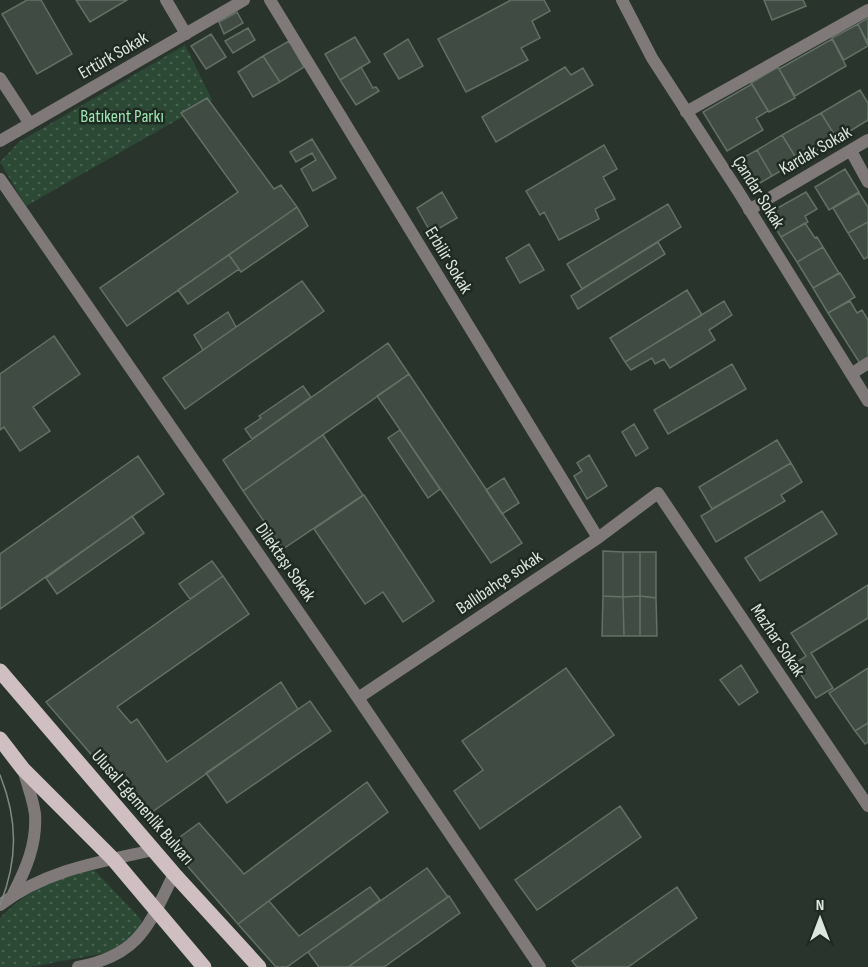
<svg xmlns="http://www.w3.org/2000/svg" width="868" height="967" viewBox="0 0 868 967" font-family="'Sofia Sans Condensed',sans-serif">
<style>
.grass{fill:url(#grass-dots)}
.building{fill:#404c43;stroke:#637066;stroke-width:1.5}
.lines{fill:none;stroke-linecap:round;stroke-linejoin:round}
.minor{stroke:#80797a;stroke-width:12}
.tertiary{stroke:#80797a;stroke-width:12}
.primary{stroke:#cfbfc2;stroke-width:15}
.tram{stroke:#818b84;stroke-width:1.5}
.labels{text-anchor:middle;stroke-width:5;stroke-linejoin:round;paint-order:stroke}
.street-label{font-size:18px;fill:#dde5df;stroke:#1f2b22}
.park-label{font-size:18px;fill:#9be4b0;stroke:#1f2b22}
</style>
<defs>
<pattern id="grass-dots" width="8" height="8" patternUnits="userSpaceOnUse" patternTransform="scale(1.5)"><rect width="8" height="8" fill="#2b4934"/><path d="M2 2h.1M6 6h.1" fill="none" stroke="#496351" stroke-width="1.8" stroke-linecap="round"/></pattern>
</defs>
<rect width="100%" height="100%" fill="#29352c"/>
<path class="grass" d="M185 45 212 100 26 206 0 162 19 142Z
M94 870 140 918 142 926 120 950 31 967H0V918C28 890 54 876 94 870Z"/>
<path class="building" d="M27 0H41L72 54 37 74 2 14Z
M76 0H127L90 22Z
M511 0H544L550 11 532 21 540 38 521 48 528 60 466 92 438 39Z
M764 0H803L806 6 772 20Z
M237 12 243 23 224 34 219 22Z
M868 18V43L858 24Z
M858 24 868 46 844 60 832 38Z
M248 28 255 40 233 53 225 41Z
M211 34 226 57 206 69 191 46Z
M355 37 370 62 340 80 325 54Z
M408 39 423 66 399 79 384 54Z
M832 39 846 66 795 96 779 69Z
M289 41 304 67 280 82 263 56Z
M263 56 280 82 253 97 238 72Z
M361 67 373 88 376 87 379 91 356 105 340 80Z
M565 67 571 75 583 68 593 85 496 142 482 117Z
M778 67 795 98 769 112 751 83Z
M752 84 768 111 756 118 763 130 727 151 703 112Z
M860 90 868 103V120L837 139 821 113Z
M207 98 274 189 281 185 297 207 127 326 100 288 238 192 181 113Z
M821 113 837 139 798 161 782 135Z
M782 135 798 161 772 176 757 150Z
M312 139 336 178 313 191 301 169 316 160 312 153 296 162 290 152Z
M604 145 617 169 603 177 615 199 595 209 599 219 559 240 544 212 540 215 526 191Z
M757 150 772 176 750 189 734 163Z
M845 169 859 192 829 210 815 187Z
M442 192 457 218 431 233 417 208Z
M806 192 817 209 805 216 808 222 781 237 767 214Z
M859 193 868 207V222L848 233 833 208Z
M668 204 681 227 582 289 567 264Z
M297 207 308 226 241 272 229 255Z
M868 222V257L864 259 848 233Z
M805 223 815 238 817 237 823 247 797 262 781 237Z
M658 242 665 254 578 309 571 296Z
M529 244 544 270 520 283 506 258Z
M823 247 839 273 813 288 797 262Z
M229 255 239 269 188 304 178 290Z
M840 273 855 297 828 313 813 288Z
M302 281 324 311 185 409 163 378Z
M687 290 702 315 625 362 610 338Z
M724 301 732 315 709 330 715 340 670 368 664 359 655 364 652 358 631 370 625 362Z
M850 301 857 313 862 310 868 320V360L861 365 828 313Z
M228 312 236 327 203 350 194 335Z
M54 336 80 374 33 407 50 431 20 451 4 427 0 430V374Z
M388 343 409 374 243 491 223 460Z
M732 364 746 389 668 434 654 410Z
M409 374 522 543 491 563 377 396Z
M303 386 311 397 252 439 245 429 261 418 259 416Z
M634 424 648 448 636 456 622 432Z
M400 430 440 489 428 498 388 438Z
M323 435 363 495 283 549 243 491Z
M777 440 791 463 712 509 699 487Z
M589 455 607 486 587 499 574 476 582 471 577 463Z
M138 456 164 494 0 609V554Z
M791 463 802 482 781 495 785 501 716 542 701 516Z
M504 478 519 503 502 514 486 490Z
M364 495 434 601 403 622 383 592 365 604 314 529Z
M822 511 837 534 760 581 745 558Z
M132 516 144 533 57 594 46 578Z
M603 551 623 552V597L603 596Z
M623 552H640V596L623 597Z
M640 552H656V598L640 596Z
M212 561 223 576 190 599 179 584Z
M223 576 249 614 117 707 131 723 137 719 167 762 281 682 298 709 145 817 46 702Z
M868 585V618L811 653 833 688 816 698 794 664 806 656 791 633Z
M603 596 623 597 624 636H602Z
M640 596 656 598 657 636H640Z
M640 596V636H624L623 597Z
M741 665 758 692 739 705 720 680Z
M566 668 614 735 480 829 454 791 483 770 462 741Z
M868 668V723L855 731 829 693Z
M310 701 331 731 227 803 206 773Z
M868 723V742L865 744 855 731Z
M367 782 388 812 238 924 169 845 199 823 244 874Z
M620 806 641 837 537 910 515 880Z
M427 868 448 897 348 967H319L308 952Z
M370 887 380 900 287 967H276L238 924 269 901 299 936Z
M677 887 697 918 628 967H577L572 961Z
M449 896 460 913 384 967H348Z"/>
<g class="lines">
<path class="minor" d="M166 0 186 34
M270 0 598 538
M622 0 652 58 738 191 868 401
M0 78 30 124
M686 112 868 10
M0 141 244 0
M851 151 868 182
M0 179 358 698 540 967
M749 210 868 140
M851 374 868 363
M358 698 598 538 658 493 868 806"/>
<path class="tertiary" d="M13 894C26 869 37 844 35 814 33 799 27 784 23 769
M0 905C45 870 100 862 154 850
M78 967C140 955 149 925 174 874"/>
<path class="primary" d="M0 671 174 874 259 967
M0 739 23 769 113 859 204 967"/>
<path class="tram" d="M0 775C18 820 18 860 0 905"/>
</g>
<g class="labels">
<g class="street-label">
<text transform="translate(113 55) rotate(-30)" y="6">Ertürk Sokak</text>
<text transform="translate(815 150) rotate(-30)" y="6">Kardak Sokak</text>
<text transform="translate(759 192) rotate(58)" y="6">Çandar Sokak</text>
<text transform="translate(449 260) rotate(59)" y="6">Erbilir Sokak</text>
<text transform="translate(286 562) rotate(55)" y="6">Dilektaşı Sokak</text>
<text transform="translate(499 582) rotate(-34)" y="6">Ballıbahçe sokak</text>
<text transform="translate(778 640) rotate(56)" y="6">Mazhar Sokak</text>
<text transform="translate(143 807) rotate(49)" y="6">Ulusal Egemenlik Bulvarı</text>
</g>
<g class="park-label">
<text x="122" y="122">Batıkent Parkı</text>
</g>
</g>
<g transform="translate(820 919)" stroke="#1f2b22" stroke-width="4.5" paint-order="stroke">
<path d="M0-4.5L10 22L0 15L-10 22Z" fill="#dde5df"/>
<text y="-9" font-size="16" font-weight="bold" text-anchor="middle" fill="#dde5df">N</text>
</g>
</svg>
